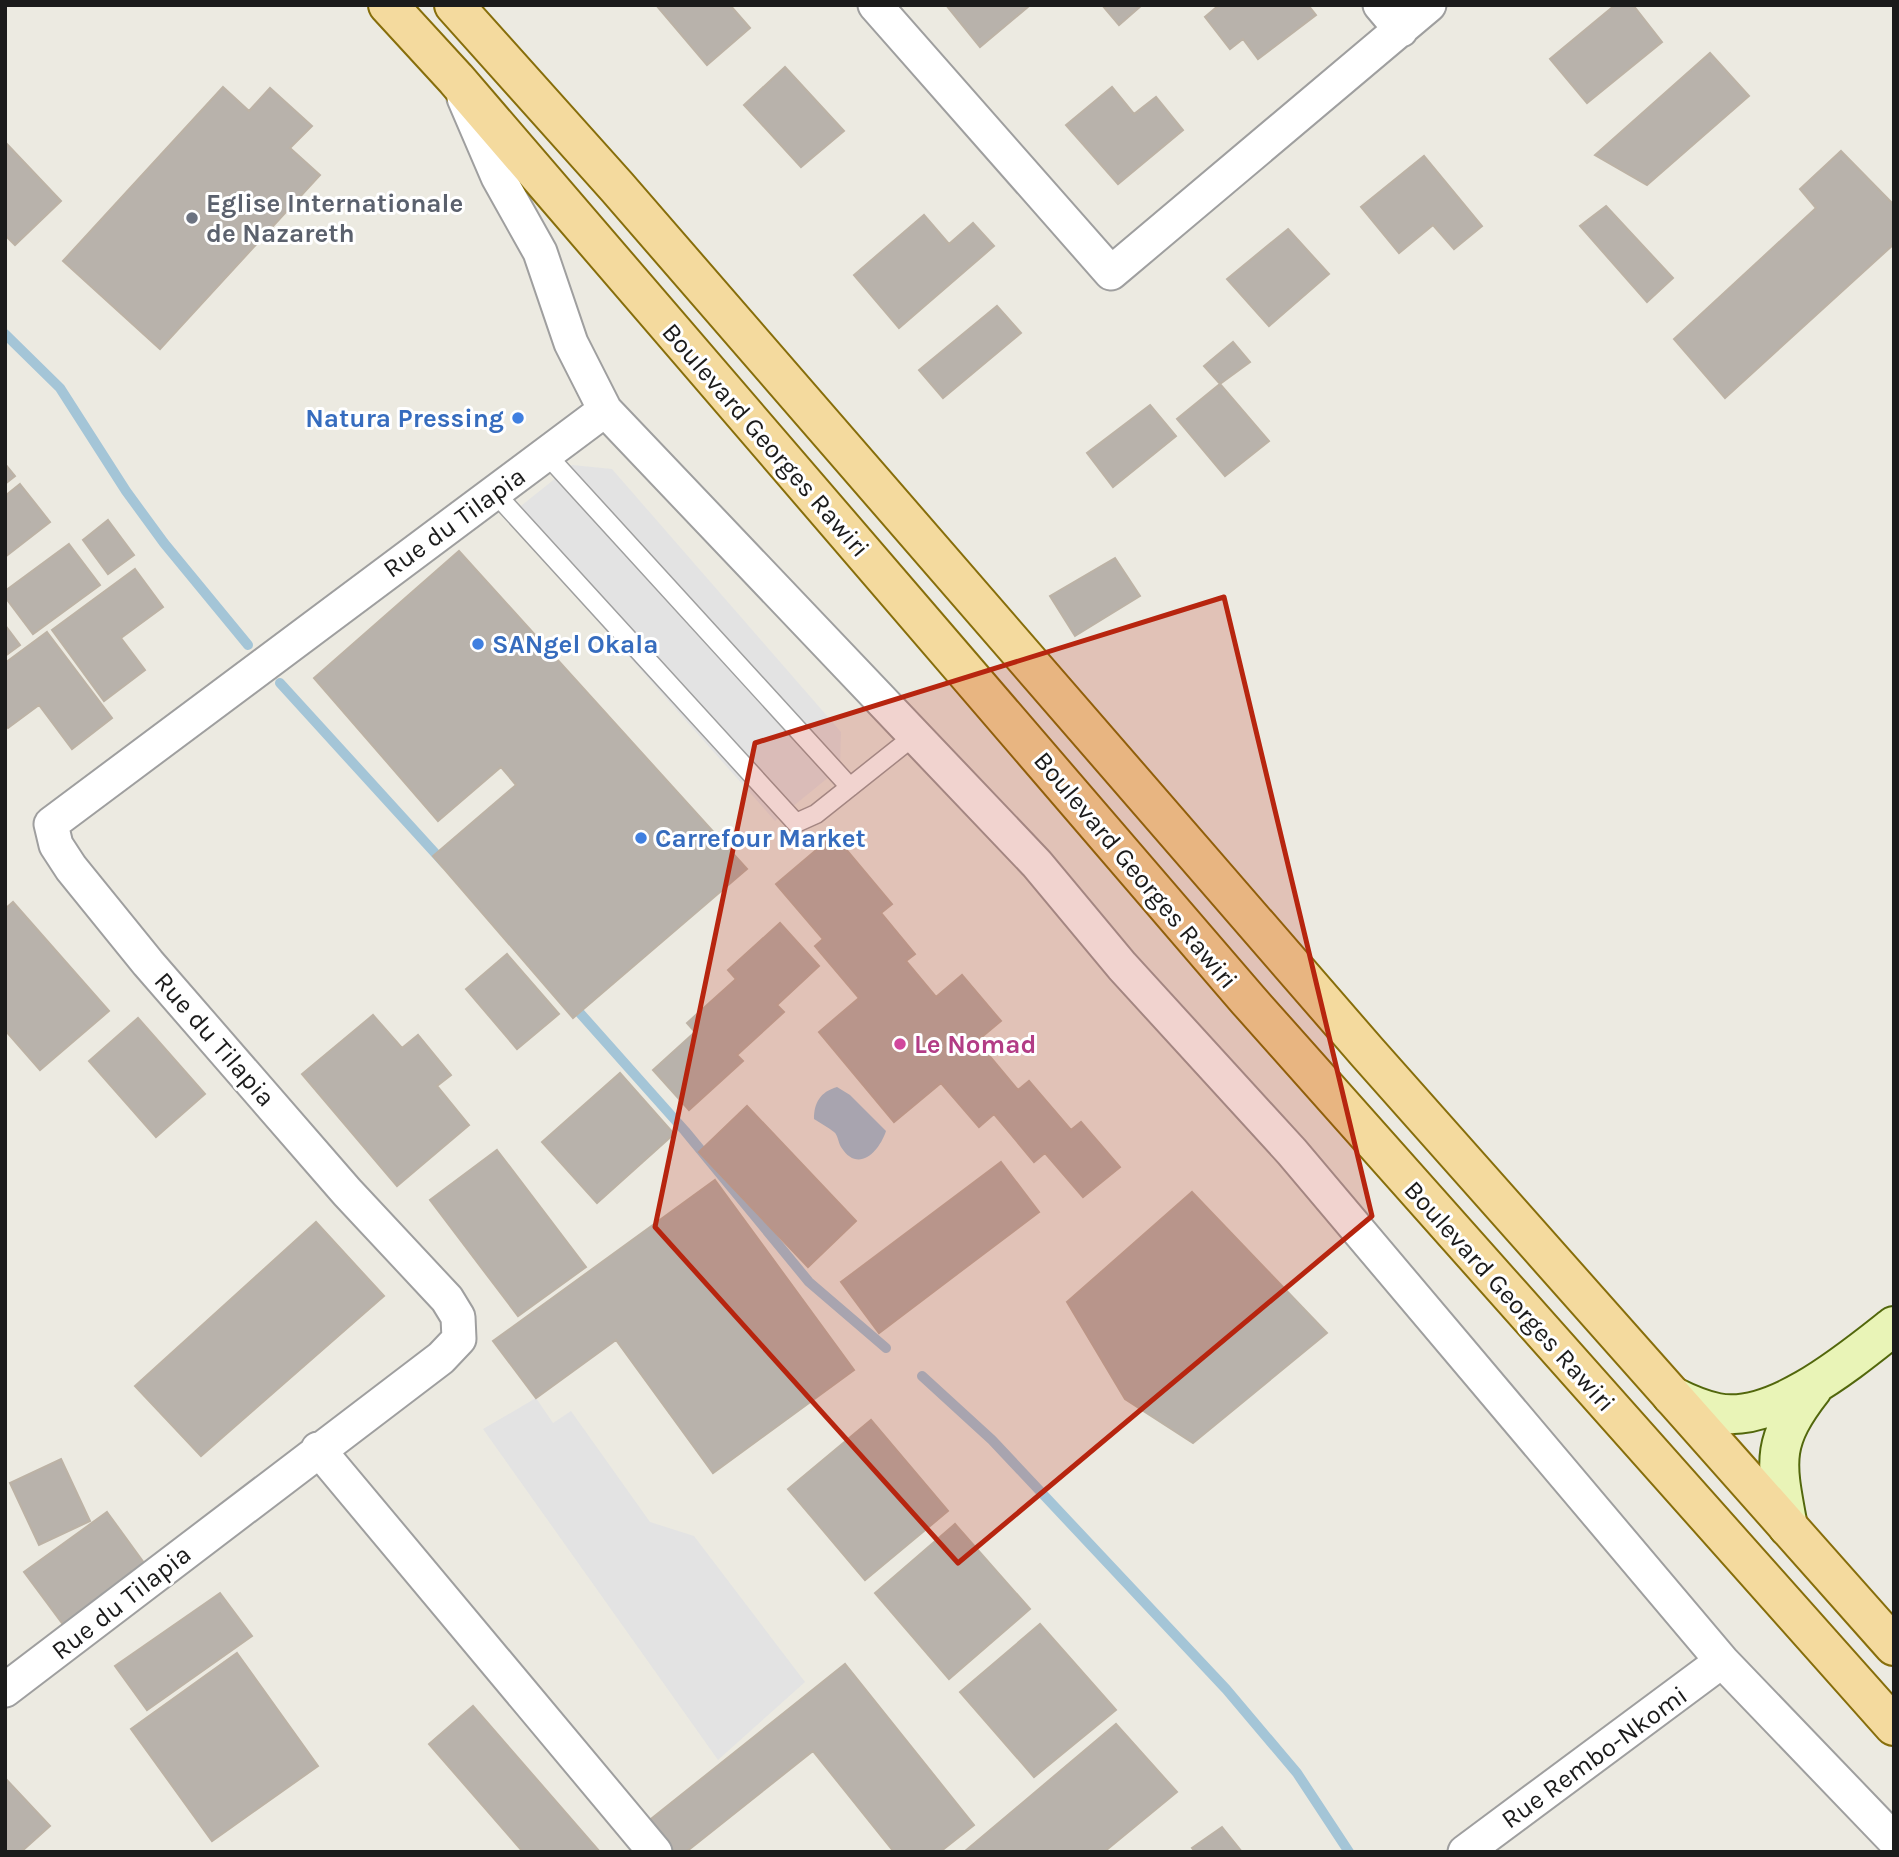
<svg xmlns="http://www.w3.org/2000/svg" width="1899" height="1857" viewBox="0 0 1899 1857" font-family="Karla,sans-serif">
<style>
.parking{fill:#e3e3e3}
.water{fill:#a4c5d7}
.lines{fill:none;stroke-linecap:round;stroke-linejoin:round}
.stream{stroke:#a4c5d7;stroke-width:10}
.building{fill:#b8b2ab;stroke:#bcb2a5;stroke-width:2}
.service-casing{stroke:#9f9f9f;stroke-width:21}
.minor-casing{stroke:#9f9f9f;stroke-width:37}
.secondary-casing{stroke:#52670c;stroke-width:42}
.primary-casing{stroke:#876e0b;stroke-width:42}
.service{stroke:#fff;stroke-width:18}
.minor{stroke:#fff;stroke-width:33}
.secondary{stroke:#e9f4b7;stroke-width:38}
.primary{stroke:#f4da9e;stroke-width:38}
.marked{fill:#b7250f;fill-opacity:0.2;stroke:#b7250f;stroke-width:5;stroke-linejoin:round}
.worship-dot{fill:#6b7280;stroke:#fff;stroke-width:2.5}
.shop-dot{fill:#3f7fe0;stroke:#fff;stroke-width:2.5}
.hotel-dot{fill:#d1479c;stroke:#fff;stroke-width:2.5}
.labels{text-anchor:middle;stroke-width:6;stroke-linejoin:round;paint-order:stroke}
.worship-label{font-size:26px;font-weight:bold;fill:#5b616d;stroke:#fff;text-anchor:start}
.shop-label{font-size:26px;font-weight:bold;fill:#366cbe;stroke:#fff;text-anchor:start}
.street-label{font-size:26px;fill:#1b1b1b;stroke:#fff}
.hotel-label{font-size:26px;font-weight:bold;fill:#b23c85;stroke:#fff;text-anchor:start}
</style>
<rect width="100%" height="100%" fill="#eceae1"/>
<path class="parking" d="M572 465 612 469 841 732 840 768 775 821 506 518Z
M536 1398 553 1423 571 1411 650 1522 694 1536 805 1682 718 1760 483 1429Z"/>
<path class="water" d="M837 1087 850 1095 886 1131C879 1152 858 1174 841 1147 838 1142 838 1135 834 1132 828 1127 820 1123 814 1119 814 1103 820 1092 837 1087Z"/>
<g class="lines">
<path class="stream" d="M5 334 60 388 126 491 164 543 248 645
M280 683 445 864
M571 1003 685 1131 809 1282 886 1348
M922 1376 992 1440 1226 1689 1297 1773 1349 1852"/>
</g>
<path class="building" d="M656 5H730L750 28 707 65Z
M946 5H1029V6L980 47Z
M1102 5H1142L1119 25Z
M1219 5H1308L1316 15 1258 59 1243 39 1230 49 1205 17Z
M1615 5H1633L1662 42 1587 103 1550 59Z
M1710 53 1749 96 1647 185 1595 155Z
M785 67 844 131 801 167 744 105Z
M223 87 249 111 270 88 312 126 290 148 320 175 160 349 63 261Z
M1112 87 1134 114 1156 97 1183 130 1118 184 1066 125Z
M5 142 61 201 15 245 5 235Z
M1841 151 1894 205V244L1725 398 1674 339 1816 208 1800 189Z
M1424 156 1482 226 1454 249 1433 225 1399 253 1361 207Z
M1606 206 1673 278 1647 302 1580 226Z
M924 215 949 244 973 223 994 246 899 328 854 275Z
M1288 229 1329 274 1269 326 1227 279Z
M997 306 1021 333 943 398 919 370Z
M1233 342 1250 362 1220 384 1204 366Z
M1220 384 1269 441 1225 476 1177 419Z
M1150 405 1176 436 1113 487 1087 453Z
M5 464 15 476 5 484Z
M20 484 50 522 5 557V496Z
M108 520 134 555 108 574 83 540Z
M69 544 100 585 33 634 5 597V591Z
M459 551 747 869 573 1018 433 856 516 785 501 767 438 821 314 678Z
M1115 558 1140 596 1075 636 1050 596Z
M135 569 163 607 121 638 145 670 104 701 52 630Z
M5 625 20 645 5 656Z
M47 632 112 718 72 749 39 705 8 728 5 725V663Z
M834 835 892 904 881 913 915 954 906 961 936 997 962 975 1001 1021 977 1041 1018 1090 1029 1081 1071 1130 1081 1122 1120 1167 1083 1197 1045 1153 1034 1162 994 1114 979 1127 941 1083 894 1122 819 1032 859 998 815 946 823 939 776 884Z
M13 902 109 1011 40 1070 5 1030V909Z
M780 923 819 966 777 1005 784 1012 737 1055 743 1061 689 1110 653 1070 695 1032 687 1023 736 979 728 970Z
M507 954 559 1014 517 1049 466 989Z
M373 1015 402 1048 418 1035 451 1075 437 1086 469 1125 397 1186 302 1074Z
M138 1018 205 1094 156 1137 89 1061Z
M620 1073 674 1134 597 1203 542 1142Z
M747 1106 856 1221 808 1267 699 1152Z
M497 1150 586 1267 518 1316 430 1200Z
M1001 1162 1039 1212 879 1333 841 1282Z
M715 1180 854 1370 713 1473 616 1340 536 1398 493 1341Z
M1192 1192 1327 1333 1193 1443 1125 1399 1067 1302Z
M316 1222 384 1296 201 1456 135 1386Z
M871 1420 948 1511 865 1580 788 1489Z
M61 1459 90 1521 39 1545 10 1483Z
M107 1512 147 1567 65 1627 24 1572Z
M955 1524 1030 1609 949 1679 875 1593Z
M220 1593 252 1636 147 1710 115 1666Z
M1040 1624 1116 1710 1034 1777 960 1692Z
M237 1653 318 1766 212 1841 131 1729Z
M845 1664 974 1825 940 1852H894L813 1751 686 1852H669L646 1823Z
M473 1706 600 1852H523L429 1744Z
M1116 1724 1177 1792 1104 1852H964Z
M5 1778 50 1826 21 1852H5Z
M1222 1827 1242 1852H1195L1192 1848Z"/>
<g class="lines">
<defs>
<path id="service" d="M546 454 850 787
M494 492 796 823 816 814 914 736"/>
<path id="minor" d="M875 5 1111 273 1429 5
M1380 5 1401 30
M464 98 498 177 540 252 571 343 605 410 1037 864 1122 966 1292 1152 1722 1661 1894 1840
M318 1449 655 1852
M5 1690 441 1358 459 1339 458 1317 447 1299 347 1192 148 963 71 868 56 845 51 824 605 410
M1465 1852 1722 1661"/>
<path id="secondary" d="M1672 1396C1686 1403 1702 1410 1717 1413 1775 1424 1851 1360 1894 1326
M1788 1527C1776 1462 1770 1443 1813 1388"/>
<path id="primary" d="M388 5 456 79 1248 1000 1894 1726
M454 5 617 187 1367 1052 1894 1646"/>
</defs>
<use href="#service" class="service-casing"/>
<use href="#minor" class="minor-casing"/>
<use href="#secondary" class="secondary-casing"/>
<use href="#primary" class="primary-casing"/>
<use href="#service" class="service"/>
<use href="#minor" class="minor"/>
<use href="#secondary" class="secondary"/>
<use href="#primary" class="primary"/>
</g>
<path class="marked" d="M1224 597 1372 1216 958 1563 655 1227 755 743Z"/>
<circle class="worship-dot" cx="192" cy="218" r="7"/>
<g class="shop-dot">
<circle cx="518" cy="418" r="7"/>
<circle cx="478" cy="644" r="7"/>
<circle cx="641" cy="838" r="7"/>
</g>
<circle class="hotel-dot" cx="900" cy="1044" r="7"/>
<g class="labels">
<g class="worship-label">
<text x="206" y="212">Eglise Internationale<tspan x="206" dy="30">de Nazareth</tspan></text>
</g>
<g class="shop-label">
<text x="504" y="427" text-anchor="end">Natura Pressing</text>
<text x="492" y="653">SANgel Okala</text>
<text x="655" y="847">Carrefour Market</text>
</g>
<g class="street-label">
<text transform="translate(766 440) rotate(49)" y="9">Boulevard Georges Rawiri</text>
<text transform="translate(454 522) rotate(-36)" y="9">Rue du Tilapia</text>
<text transform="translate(1136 870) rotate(50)" y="9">Boulevard Georges Rawiri</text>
<text transform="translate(215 1039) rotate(49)" y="9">Rue du Tilapia</text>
<text transform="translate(1510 1296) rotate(48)" y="9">Boulevard Georges Rawiri</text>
<text transform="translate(121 1602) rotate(-38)" y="9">Rue du Tilapia</text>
<text transform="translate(1594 1757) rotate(-36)" y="9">Rue Rembo-Nkomi</text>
</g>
<g class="hotel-label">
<text x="914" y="1053">Le Nomad</text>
</g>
</g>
<rect width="1899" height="1857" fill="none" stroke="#1b1b1b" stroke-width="14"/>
</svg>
